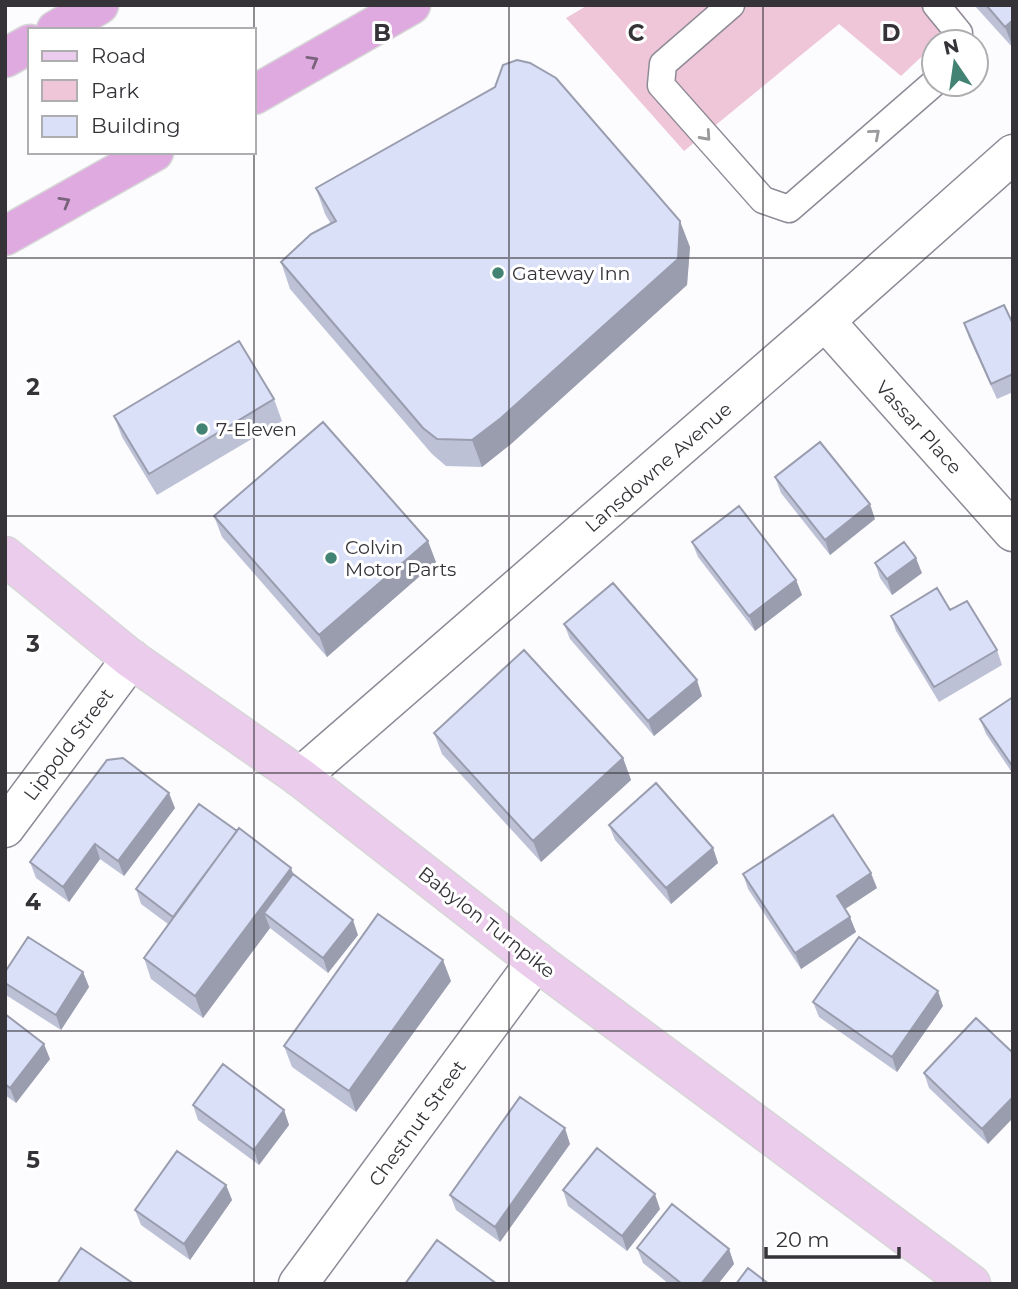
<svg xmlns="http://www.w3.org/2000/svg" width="1018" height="1289" viewBox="0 0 1018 1289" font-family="Montserrat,sans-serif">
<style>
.green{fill:#eec6d7}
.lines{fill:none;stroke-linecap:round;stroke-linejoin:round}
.lane-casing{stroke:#8e8a96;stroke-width:29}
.street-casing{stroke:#8e8a96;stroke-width:41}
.primary-casing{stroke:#d7d6d7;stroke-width:41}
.highway-casing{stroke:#d7d6d7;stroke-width:41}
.lane{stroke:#fff;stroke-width:26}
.street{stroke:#fff;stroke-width:38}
.primary{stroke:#ebccec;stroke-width:38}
.highway{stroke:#deaadf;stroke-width:38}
.wall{fill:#bcc1d6}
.shaded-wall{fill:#999dae}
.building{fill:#dbe0f9;stroke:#999dae;stroke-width:2}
.oneway{stroke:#79637b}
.oneway2{stroke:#9a999c}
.grid{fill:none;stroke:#353338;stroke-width:2;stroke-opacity:0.55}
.poi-dot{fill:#428373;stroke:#fff;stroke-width:2.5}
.labels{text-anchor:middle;stroke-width:6;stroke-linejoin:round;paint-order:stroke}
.poi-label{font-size:19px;fill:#353338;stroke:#fff;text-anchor:start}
.street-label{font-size:19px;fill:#353338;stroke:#fff}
.grid-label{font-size:23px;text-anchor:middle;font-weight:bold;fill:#353338;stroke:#fff;stroke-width:6;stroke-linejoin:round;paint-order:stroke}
</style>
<rect width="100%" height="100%" fill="#fcfbfe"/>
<path class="green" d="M588 5H955L965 17 938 42H934V45L901 76 839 24 684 151 566 18Z"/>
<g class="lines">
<defs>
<path id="lane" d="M731 5 663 64 661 85 763 200 789 209 934 83
M936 5 959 33V42"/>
<path id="street" d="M825 321 1013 532
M300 777 825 321 1013 154
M5 828 131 659
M298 1284 536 961"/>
<path id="primary" d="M5 556 131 659 300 777 536 961 971 1284"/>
<path id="highway" d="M56 30 99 5
M5 58 30 44
M254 95 411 5
M5 236 154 152"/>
</defs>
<use href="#lane" class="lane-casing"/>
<use href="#street" class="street-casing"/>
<use href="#primary" class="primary-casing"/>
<use href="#highway" class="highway-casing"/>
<use href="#lane" class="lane"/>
<use href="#street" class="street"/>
<use href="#primary" class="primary"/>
<use href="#highway" class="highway"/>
</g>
<path class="wall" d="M974 5H1013V48Z
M316 188 690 247 687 285 511 444 482 467 446 466 432 454 290 289 281 262 331 224 325 214Z
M964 323 1013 324V392L997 399 969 338Z
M274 399 282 421 157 495 122 437 114 416Z
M775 477 875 519 830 555 781 493Z
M214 516 436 562 327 657 222 537Z
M692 542 796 580 802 595 755 631 698 557Z
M875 563 922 573 892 595 880 578Z
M950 610 997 650 1002 665 939 702 896 631 891 616Z
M564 624 702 696 654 736 570 639Z
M1013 697V774L986 734 980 719Z
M434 733 623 758 631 780 541 862 442 754Z
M175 808 124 876 100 859 69 902 36 878 30 862Z
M609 825 713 848 718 863 671 904 615 840Z
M293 874 358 935 328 973 270 928 203 1018 151 979 144 958 168 924 141 904 136 889Z
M743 874 877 888 845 909 856 932 801 969 748 889Z
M5 972H83L89 987 61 1030 6 995Z
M451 981 356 1112 292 1067 284 1046Z
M813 1002 943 1006 897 1072 819 1017Z
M5 1014 50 1059 16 1103 5 1095Z
M1013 1053 988 1144 929 1088 924 1073Z
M193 1105 284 1110 289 1125 259 1165 198 1120Z
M570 1144 500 1242 456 1210 450 1195Z
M226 1185 232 1200 190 1260 141 1225 135 1210Z
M563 1190 660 1209 627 1251 568 1206Z
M637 1248 729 1249 734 1264 718 1284H669L643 1263Z"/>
<path class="shaded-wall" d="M1013 20V47L1005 27Z
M680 221 690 247 687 285 511 444 482 467 472 440Z
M870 504 875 519 830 555 825 540Z
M428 541 436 562 327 657 319 635Z
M916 558 922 573 892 595 887 579Z
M796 580 802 595 755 631 749 616Z
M697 680 702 696 654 736 648 721Z
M623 758 631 780 541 862 533 841Z
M169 793 175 808 124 876 118 861Z
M95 844 100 859 69 902 63 887Z
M713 848 718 863 671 904 666 888Z
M291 868 299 889 264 913 270 928 203 1018 195 996Z
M871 873 877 888 842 911 837 896Z
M850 917 856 932 801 969 795 953Z
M353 920 358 935 328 973 323 958Z
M443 960 451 981 356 1112 349 1091Z
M83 972 89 987 61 1030 56 1015Z
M938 991 943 1006 897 1072 892 1057Z
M44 1044 50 1059 16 1103 10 1088Z
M1013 1097V1118L988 1144 982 1129Z
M284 1110 289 1125 259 1165 254 1150Z
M565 1128 570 1144 500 1242 495 1227Z
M226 1185 232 1200 190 1260 184 1244Z
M655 1194 660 1209 627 1251 622 1236Z
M729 1249 734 1264 718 1284H701Z"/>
<path class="building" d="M986 5H1013V20L1005 27Z
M517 60 530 63 556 78 680 221 678 259 501 418 472 440 437 439 423 428 281 262 311 234 336 221 316 188 495 87 503 65Z
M1004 305 1013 324V374L991 384 964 323Z
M239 341 274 399 149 474 114 416Z
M323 422 428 541 319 635 214 516Z
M820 442 870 504 825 540 775 477Z
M739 506 796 580 749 616 692 542Z
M904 542 916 558 887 579 875 563Z
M613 583 697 680 648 721 564 624Z
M937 588 950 610 967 601 997 650 934 687 891 616Z
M524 650 623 758 533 841 434 733Z
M1013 697V767L980 719Z
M123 758 169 793 118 861 95 844 63 887 30 862 107 760Z
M656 783 713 848 666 888 609 825Z
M199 804 237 831 173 917 136 889Z
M833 815 871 873 837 896 850 917 795 953 743 874Z
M239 828 291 868 195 996 144 958Z
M293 874 353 920 323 958 264 913Z
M378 914 443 960 349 1091 284 1046Z
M28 937 83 972 56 1015 5 983V972Z
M859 937 938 991 892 1057 813 1002Z
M5 1014 44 1044 10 1088 5 1084Z
M976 1018 1013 1053V1097L982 1129 924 1073Z
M223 1064 284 1110 254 1150 193 1105Z
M520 1097 565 1128 495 1227 450 1195Z
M597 1148 655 1194 622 1236 563 1190Z
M177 1151 226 1185 184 1244 135 1210Z
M672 1204 729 1249 701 1284H682L637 1248Z
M437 1240 497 1284H405Z
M81 1248 134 1284H57Z
M748 1268 769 1284H736Z"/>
<defs><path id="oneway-chevron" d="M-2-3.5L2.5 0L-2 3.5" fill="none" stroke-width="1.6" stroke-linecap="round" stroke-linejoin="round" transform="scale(1.75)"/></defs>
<g class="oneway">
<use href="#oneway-chevron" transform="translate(313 61) rotate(-30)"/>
<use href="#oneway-chevron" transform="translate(65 202) rotate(-30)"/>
</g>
<g class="oneway2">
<use href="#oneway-chevron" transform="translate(875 134) rotate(-41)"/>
<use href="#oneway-chevron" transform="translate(706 136) rotate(48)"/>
</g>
<path class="grid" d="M254 5V1284M509 5V1284M763 5V1284M5 258H1013M5 516H1013M5 773H1013M5 1031H1013"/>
<g class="poi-dot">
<circle cx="498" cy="273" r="7"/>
<circle cx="202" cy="429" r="7"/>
<circle cx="331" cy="558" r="7"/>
</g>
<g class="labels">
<g class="poi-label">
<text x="512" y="280">Gateway Inn</text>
<text x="216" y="436">7-Eleven</text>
<text x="345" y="554">Colvin<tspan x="345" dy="22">Motor Parts</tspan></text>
</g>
<g class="street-label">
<text transform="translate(919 427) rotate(48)" y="7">Vassar Place</text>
<text transform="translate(658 467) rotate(-41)" y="7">Lansdowne Avenue</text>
<text transform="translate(68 744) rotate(-53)" y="7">Lippold Street</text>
<text transform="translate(487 922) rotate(38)" y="7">Babylon Turnpike</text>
<text transform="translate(417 1123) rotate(-54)" y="7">Chestnut Street</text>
</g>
</g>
<g class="grid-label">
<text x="382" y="41">B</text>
<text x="636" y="41">C</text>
<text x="891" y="41">D</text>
<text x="33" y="395">2</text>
<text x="33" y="652">3</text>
<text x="33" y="910">4</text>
<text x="33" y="1168">5</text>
</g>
<rect width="1018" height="1289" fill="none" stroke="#353338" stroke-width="14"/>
<rect x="28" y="28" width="228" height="126" fill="#ffffff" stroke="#aeadaf" stroke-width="2"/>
<rect x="42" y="51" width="35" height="10" fill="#ebccec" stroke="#aeadaf" stroke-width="2"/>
<text x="91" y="63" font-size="21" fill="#353338">Road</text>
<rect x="42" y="80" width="35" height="21" fill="#eec6d7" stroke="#aeadaf" stroke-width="2"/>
<text x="91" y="98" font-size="21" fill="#353338">Park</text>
<rect x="42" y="116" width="35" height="21" fill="#dbe0f9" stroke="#aeadaf" stroke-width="2"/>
<text x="91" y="133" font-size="21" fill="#353338">Building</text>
<g transform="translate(955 63) rotate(347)"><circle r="33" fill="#ffffff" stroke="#aeadaf" stroke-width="2"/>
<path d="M0-5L12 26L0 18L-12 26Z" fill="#428373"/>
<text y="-10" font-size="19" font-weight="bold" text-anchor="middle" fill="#353338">N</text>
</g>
<path d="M766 1247v10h133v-10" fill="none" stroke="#353338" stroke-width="3.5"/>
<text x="776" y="1247" font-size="21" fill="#353338" stroke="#ffffff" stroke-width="5" paint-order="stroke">20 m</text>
</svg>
